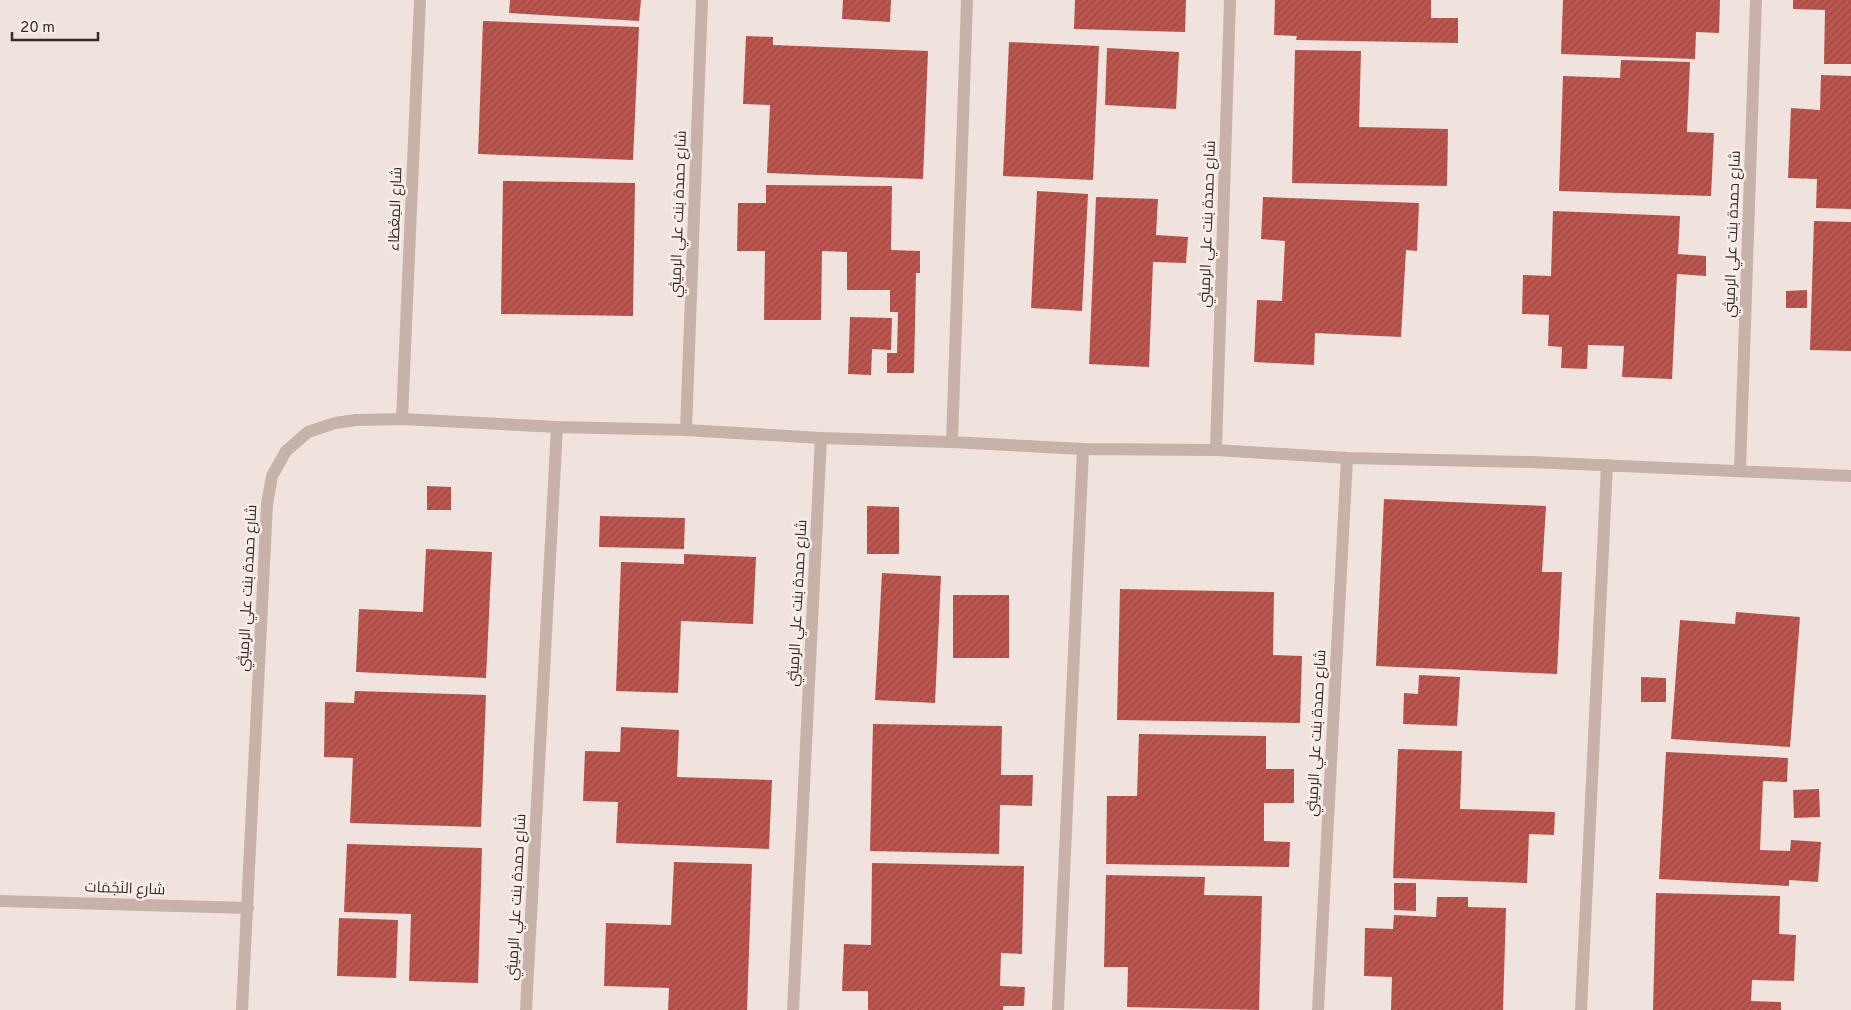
<svg xmlns="http://www.w3.org/2000/svg" width="1851" height="1010" viewBox="0 0 1851 1010" font-family="Overpass,Cairo,sans-serif">
<style>
.building{fill:url(#building-hatch)}
.lines{fill:none;stroke-linecap:round;stroke-linejoin:round}
.lane{stroke:#c7b2aa;stroke-width:12}
.street{stroke:#c7b2aa;stroke-width:12}
.labels{text-anchor:middle;stroke-width:5;stroke-linejoin:round;paint-order:stroke}
.street-label{font-size:15px;fill:#352a29;stroke:#f8eee9}
</style>
<defs>
<pattern id="building-hatch" width="6" height="6" patternUnits="userSpaceOnUse" patternTransform="scale(1.25)"><rect width="6" height="6" fill="#bc564f"/><path d="M-1 1l2-2M0 6l6-6M5 7l2-2" fill="none" stroke="#9a4742"/></pattern>
</defs>
<rect width="100%" height="100%" fill="#f0e3dd"/>
<path class="building" d="M510 0H641L639 21 509 13Z
M843 0H891L890 22 842 19Z
M1075 0H1186L1185 32 1074 29Z
M1275 0H1431V18H1458V43L1296 40 1297 36 1274 35Z
M1563 0H1720L1719 33 1696 32 1695 59 1561 54Z
M1793 0H1851V64H1824L1825 10 1793 9Z
M483 21 639 27 633 160 478 154Z
M746 36 773 37V45L928 51 923 179 767 173 770 105 743 104Z
M1009 42 1099 46 1093 180 1003 176Z
M1107 48 1179 52 1176 109 1105 105Z
M1295 50 1361 51 1359 127 1448 129 1447 186 1292 183Z
M1621 60 1690 62 1687 132 1714 133 1711 196 1559 191 1563 76 1620 78Z
M1821 75 1851 76V209L1816 208 1817 179 1788 178 1791 108 1820 110Z
M503 181 635 183 633 316 501 314Z
M766 185 892 186 891 250 920 251V273H916L914 373H887V353H897L898 312H890V290H847V252L822 251 821 320H764L765 251H737L738 203H766Z
M1037 191 1088 194 1082 311 1031 308Z
M1096 197 1158 199 1156 235 1188 237 1186 263 1153 262 1149 367 1089 364Z
M1263 197 1419 203 1417 251 1406 250 1401 337 1315 333 1314 365 1254 362 1257 300 1282 301 1285 241 1261 239Z
M1553 211 1680 216 1678 254 1706 256V276L1677 274 1672 379 1622 377 1624 346 1588 345 1587 369 1561 368 1562 347 1548 346 1549 315 1522 314 1523 275 1551 276Z
M1814 221 1851 222V351L1810 350Z
M1807 290V308H1786V291Z
M850 317 892 318 891 350 872 349 871 375 848 374Z
M427 486 451 487V510H427Z
M1384 499 1546 506 1542 572H1562L1557 674 1376 666Z
M867 506 899 507V554H867Z
M600 516 685 518 684 549 599 547Z
M426 549 492 552 486 678 356 672 359 609 423 612Z
M684 554 756 557 753 624 681 621 678 693 616 691 621 562 684 564Z
M882 573 941 576 935 703 875 700Z
M1120 589 1274 592 1273 655 1302 656 1300 723 1117 720Z
M953 595H1009V658H953Z
M1736 612 1800 617 1790 747 1671 739 1680 620 1735 624Z
M1419 675 1460 677 1457 726 1403 724 1404 693 1418 694Z
M1641 677 1666 678V702H1641Z
M355 691 486 695 481 827 350 823 353 758 324 757 325 702 354 703Z
M873 724 1002 726 1001 775H1033L1032 806 1000 805 999 854 870 851Z
M621 727 679 730 677 777 772 780 769 849 616 843 618 802 583 801 585 751 620 752Z
M1139 734 1266 736V769H1294V803H1264V841L1290 842 1289 867 1106 864 1107 796H1137Z
M1398 749 1462 751 1460 809 1555 812 1554 835 1529 834 1527 883 1393 878Z
M1666 752 1788 758 1787 782 1763 781 1760 850 1790 851 1791 840 1821 842 1818 882 1789 880V886L1659 879Z
M1819 789 1820 817 1794 818 1793 790Z
M347 844 482 848 478 983 409 981 411 914 344 912Z
M674 862 752 864 747 1010H668L669 988 604 986 606 923 671 925Z
M872 863 1024 866 1022 954 1001 953 1000 986 1025 987 1024 1006H1003V1010H868V991H842L844 944 871 945Z
M1106 875 1205 877 1204 895 1262 896 1259 1010 1127 1007 1128 967H1104Z
M1394 883H1416V911L1394 910Z
M1656 893 1780 896 1779 934 1796 935 1794 981 1752 980 1751 1001 1781 1002V1010H1653Z
M1437 897H1468V907L1506 908 1503 1010H1391L1392 977 1364 976 1365 928 1393 929 1394 915 1436 917Z
M339 918 398 920 396 978 337 976Z"/>
<g class="lines">
<path class="lane" d="M0 901 248 908"/>
<path class="street" d="M402 419 420 0
M686 430 702 0
M952 442 967 0
M1216 450 1230 0
M1740 470 1756 0
M242 1010 267 504 272 476 286 451 308 432 335 423 356 420 402 419 557 427 686 430 821 438 952 442 1083 449 1216 450 1347 458 1531 462 1851 476
M526 1010 557 427
M793 1010 821 438
M1058 1010 1083 449
M1318 1010 1347 458
M1581 1010 1607 465"/>
</g>
<g class="labels">
<g class="street-label">
<text transform="translate(395 209) rotate(-88)" y="5">شارع المِعْطَاء</text>
<text transform="translate(678 214) rotate(-88)" y="5">شارع حمدة بنت علي الرميثي</text>
<text transform="translate(1207 224) rotate(-88)" y="5">شارع حمدة بنت علي الرميثي</text>
<text transform="translate(1732 234) rotate(-88)" y="5">شارع حمدة بنت علي الرميثي</text>
<text transform="translate(247 588) rotate(-87)" y="5">شارع حمدة بنت علي الرميثي</text>
<text transform="translate(797 603) rotate(-87)" y="5">شارع حمدة بنت علي الرميثي</text>
<text transform="translate(1316 733) rotate(-87)" y="5">شارع حمدة بنت علي الرميثي</text>
<text transform="translate(125 888) rotate(2)" y="5">شارع النَجْمَات</text>
<text transform="translate(516 897) rotate(-87)" y="5">شارع حمدة بنت علي الرميثي</text>
</g>
</g>
<path d="M12 32v8h86v-8" fill="none" stroke="#352a29" stroke-width="2.5"/>
<text x="20" y="32" font-size="15" fill="#352a29" stroke="#f8eee9" stroke-width="4" paint-order="stroke">20 m</text>
</svg>
